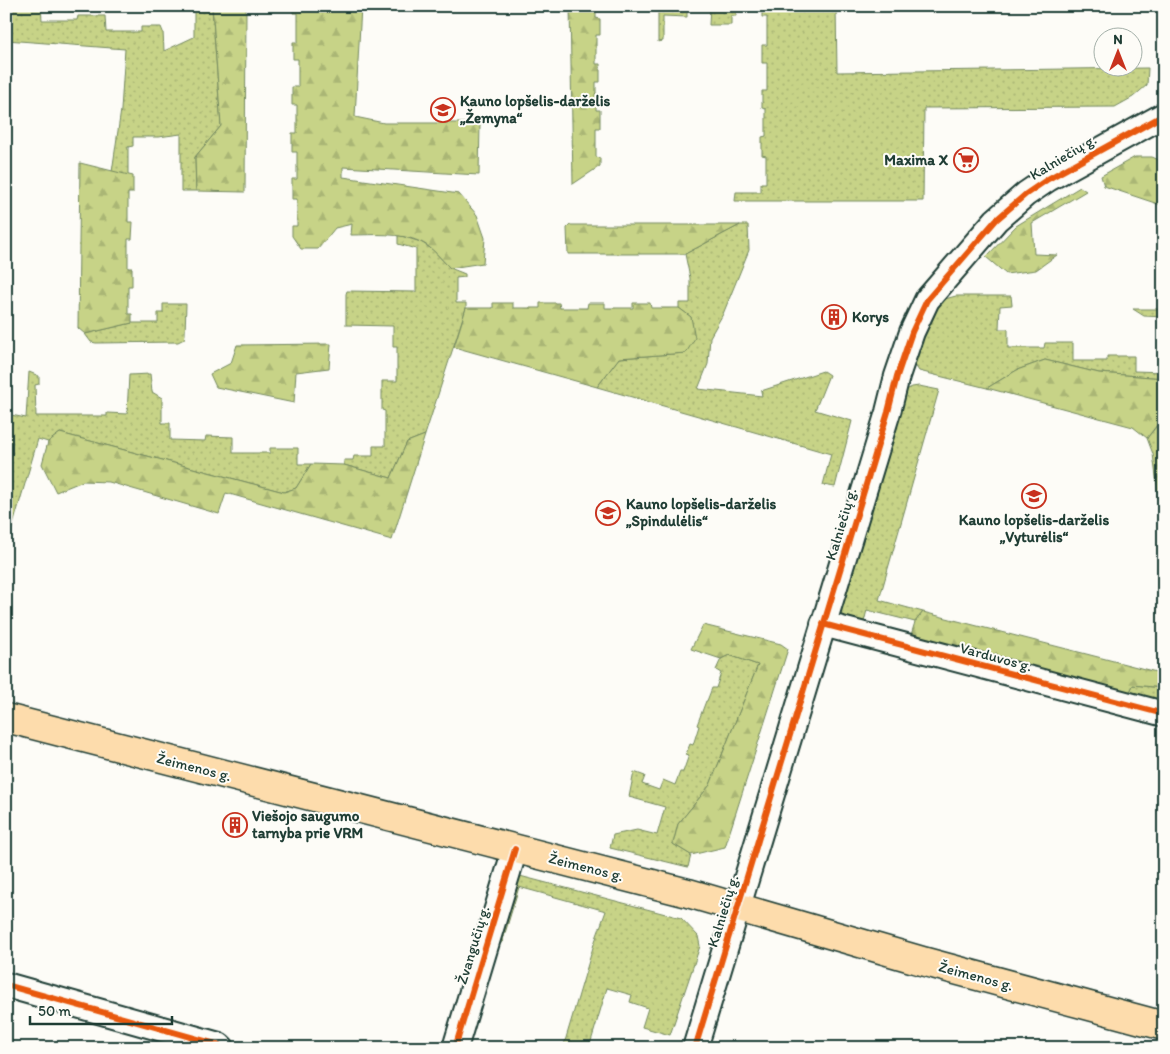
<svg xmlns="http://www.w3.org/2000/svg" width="1170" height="1054" viewBox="0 0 1170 1054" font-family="Itim,sans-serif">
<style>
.green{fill:url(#green-dots);stroke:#73885e}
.forest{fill:url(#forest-firs);stroke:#73885e}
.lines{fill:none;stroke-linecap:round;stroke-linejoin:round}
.minor-casing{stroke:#1f3d34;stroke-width:28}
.major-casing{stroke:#1f3d34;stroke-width:31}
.minor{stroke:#fdfcf7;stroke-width:24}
.major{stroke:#fddcac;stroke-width:28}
.cycleway-casing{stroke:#fdfcf7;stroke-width:9}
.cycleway{stroke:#e8590c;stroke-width:6}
.labels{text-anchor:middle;stroke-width:4;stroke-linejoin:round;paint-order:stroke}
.poi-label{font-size:15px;font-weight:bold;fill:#1f3d34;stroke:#fdfcf7;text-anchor:start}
.street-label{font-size:15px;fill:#1f3d34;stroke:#fdfcf7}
</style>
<defs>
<pattern id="green-dots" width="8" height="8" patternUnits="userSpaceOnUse" patternTransform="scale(1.25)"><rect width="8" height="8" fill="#c7d387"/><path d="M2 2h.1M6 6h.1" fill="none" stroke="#aab675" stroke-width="1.8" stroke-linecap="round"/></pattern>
<pattern id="forest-firs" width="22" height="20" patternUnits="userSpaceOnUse" patternTransform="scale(1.25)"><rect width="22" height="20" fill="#c7d387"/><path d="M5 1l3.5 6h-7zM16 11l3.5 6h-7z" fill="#aab675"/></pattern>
</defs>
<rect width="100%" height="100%" fill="#fdfcf7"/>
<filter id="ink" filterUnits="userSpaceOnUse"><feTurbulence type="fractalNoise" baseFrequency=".02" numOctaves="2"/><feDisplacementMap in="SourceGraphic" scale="10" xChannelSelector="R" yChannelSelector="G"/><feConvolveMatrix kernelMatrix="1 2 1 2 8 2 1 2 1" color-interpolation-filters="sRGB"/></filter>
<g filter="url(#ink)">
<path class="green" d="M6 6H41L42 20H77L78 16H105L106 32H141V27H161L163 32 164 51 194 37V6H212L221 126 195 157 196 191H181V134L158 137H133V146L128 147V176L112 172 121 110 125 49 6 40Z
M658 6H687V17L663 16V41L658 42Z
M710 6H736V16H731V25H709Z
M762 6H836L837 72 1148 68 1147 85 1133 97 1115 107 924 108 923 201H735L736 192H761V183H766V156L762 155V137L766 136V109L762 108V91H767V63H762V45H767V17H762Z
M740 225H748L749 250 723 314 710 337 708 364 698 389 762 396 761 391 823 371 829 375 815 410 852 421 835 487 823 485 831 454 597 387 619 358 686 353 691 317 679 308V303H690V278L685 254Z
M398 235 421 242 433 250 450 268 465 274V277L456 278V303H466V308L425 435 407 442 391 478 344 465V460H353L354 456H373V446H385V411L382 410V381H397V347H393V326L346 325V294L347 291 416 292V249L398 244Z
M956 296H1011L1012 305 1000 306 999 329H1008V348H1044L1045 343H1073V361H1107V356H1134V371L1164 372V378L1099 373 1045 360 1017 370 987 388 919 371 913 362 933 312 941 300Z
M163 304H186L185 334 184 339 178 342 96 343 91 342 85 334 132 323H158V313H163Z
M1133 309H1164V317L1144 316Z
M29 372 39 376V384L35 385 36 416H107V413L127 414 129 375 150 374 152 392 162 398V423H170V440L205 441 206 436 233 437V453H270V448H298V464H311L296 488 284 492 60 433 48 442 38 439 6 549V414L26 418Z
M919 386 939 390 879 600 923 612 915 622 867 610 864 622 843 617 840 612V606L904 391 912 387Z
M1164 420V538L1153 454 1147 438 1161 421Z
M729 655 758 665 710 785 678 824 673 844 691 855 688 867 610 848 613 835 637 830 657 835 665 807 629 797 634 772 645 776 642 784 659 790 663 780 675 785 680 772H683L689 755 686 754 690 744 693 745 699 726 697 725 706 701H707L712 688H716L721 673 716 670 721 659Z
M1133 685 1164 688V705L1128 696Z
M516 875 681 918 698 936 700 946 670 1035 642 1027 648 1008 630 1002 632 995 607 988 589 1048H563L594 944 606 911 519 887 502 943 495 940Z"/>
<path class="forest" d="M212 6H246L245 192 196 191 195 157 221 126Z
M293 6H361L355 117 384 123H480L479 175 343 167V177L459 194 477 215 485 238 483 263 450 268C441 259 432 247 421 242 399 232 374 235 351 235L352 224 335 228 318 249H301L292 236V226H297V199H292V179H297V152H292V133H297V105H292V87H298V59H293V42H298V13H293Z
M570 6H596V18L600 19V35H596V64H600V82H596V110H600V128H596V157L600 158V166L573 184Z
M1135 157H1152L1164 162V206L1104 186 1101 176Z
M80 163 133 176V193H128V222H133L132 239H128V268H132V286H128V314H132V323L85 334 78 328Z
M1080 187 1086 191 1032 223 1034 254 1057 255 1036 270 1006 274 986 257 1016 226Z
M570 225H740L685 254H568L567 228Z
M493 303H513V308H540V303H559L560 308H587L588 303H605V308H633V303H650L651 308H679L691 317 695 338 686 353 619 358 597 387 454 347 466 308H493Z
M331 344 329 368 296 372 294 403 216 387 210 374 231 363 237 345Z
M1045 360 1099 373 1164 378V420L1160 421 1147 438 1133 427 987 388 1017 370Z
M60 433 284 492 296 488 311 464 344 465 391 478 407 442 425 435 392 540 226 493 219 514 109 482 83 481 56 492 42 464 48 442Z
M923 612 1164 674V688L1133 685 1128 696 911 635 915 622Z
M703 625 781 644 788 649 725 847 691 855 673 844 678 824 710 785 758 665 729 655 721 659 691 649Z"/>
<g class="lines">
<defs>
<path id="minor" d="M823 624 1164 714
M6 985 219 1045 222 1048
M455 1048 515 849
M695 1048 888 412 897 376 912 332 927 300 996 220 1026 194 1048 179 1164 115"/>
<path id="major" d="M6 718 688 893 922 961 1164 1026"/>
</defs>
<use href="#minor" class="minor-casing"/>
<use href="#major" class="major-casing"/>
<use href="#minor" class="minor"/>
<use href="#major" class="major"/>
<defs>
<path id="cycleway" d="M823 624 1164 714
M6 985 219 1045 222 1048
M455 1048 515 849
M695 1048 888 412 897 376 912 332 927 300 996 220 1026 194 1048 179 1164 115"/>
</defs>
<use href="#cycleway" class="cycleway-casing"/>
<use href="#cycleway" class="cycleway"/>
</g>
</g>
<defs>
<symbol id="school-ring" viewBox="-11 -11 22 22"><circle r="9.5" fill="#fdfcf7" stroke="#c8321e" stroke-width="1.5"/><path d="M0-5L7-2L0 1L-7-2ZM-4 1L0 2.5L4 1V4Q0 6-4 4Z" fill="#c8321e"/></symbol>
<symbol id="supermarket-ring" viewBox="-11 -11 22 22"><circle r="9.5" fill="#fdfcf7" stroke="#c8321e" stroke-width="1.5"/><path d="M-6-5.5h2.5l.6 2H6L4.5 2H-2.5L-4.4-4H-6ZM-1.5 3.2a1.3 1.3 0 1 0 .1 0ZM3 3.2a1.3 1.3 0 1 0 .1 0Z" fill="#c8321e"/></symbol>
<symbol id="building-ring" viewBox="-11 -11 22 22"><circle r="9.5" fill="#fdfcf7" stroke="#c8321e" stroke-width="1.5"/><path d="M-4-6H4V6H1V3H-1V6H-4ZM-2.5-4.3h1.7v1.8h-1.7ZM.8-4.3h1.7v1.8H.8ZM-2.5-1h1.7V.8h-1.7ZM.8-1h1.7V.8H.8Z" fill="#c8321e"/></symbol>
</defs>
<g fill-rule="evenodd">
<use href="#school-ring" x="429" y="96" width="28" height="28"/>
<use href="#supermarket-ring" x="952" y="146" width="28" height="28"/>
<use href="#building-ring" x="820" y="303" width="28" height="28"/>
<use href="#school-ring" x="1020" y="482" width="28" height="28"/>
<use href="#school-ring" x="594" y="499" width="28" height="28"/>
<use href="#building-ring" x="221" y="811" width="28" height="28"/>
</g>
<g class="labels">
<g class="poi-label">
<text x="460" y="106">Kauno lopšelis-darželis<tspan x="460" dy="17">„Žemyna“</tspan></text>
<text x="948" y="165" text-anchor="end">Maxima X</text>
<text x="852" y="322">Korys</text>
<text x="626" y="509">Kauno lopšelis-darželis<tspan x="626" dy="17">„Spindulėlis“</tspan></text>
<text x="1034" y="525" text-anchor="middle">Kauno lopšelis-darželis<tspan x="1034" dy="17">„Vyturėlis“</tspan></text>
<text x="252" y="821">Viešojo saugumo<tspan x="252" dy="17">tarnyba prie VRM</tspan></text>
</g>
<g class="street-label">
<text transform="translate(1063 157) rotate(-31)" y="5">Kalniečių g.</text>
<text transform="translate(841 524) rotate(-73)" y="5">Kalniečių g.</text>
<text transform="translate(996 657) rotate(15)" y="5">Varduvos g.</text>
<text transform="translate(194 767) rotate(14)" y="5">Žeimenos g.</text>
<text transform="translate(586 867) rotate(14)" y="5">Žeimenos g.</text>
<text transform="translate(723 911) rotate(-73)" y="5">Kalniečių g.</text>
<text transform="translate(473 945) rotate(-73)" y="5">Žvangučių g.</text>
<text transform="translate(976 976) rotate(15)" y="5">Žeimenos g.</text>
</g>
</g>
<rect width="1170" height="1054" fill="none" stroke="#fdfcf7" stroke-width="25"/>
<rect x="12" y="12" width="1145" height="1029" fill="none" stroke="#1f3d34" stroke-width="2" filter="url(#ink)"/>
<g transform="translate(1118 52)"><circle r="24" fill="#fdfcf7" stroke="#a4b0a9"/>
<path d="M0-4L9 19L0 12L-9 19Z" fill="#c8321e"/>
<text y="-8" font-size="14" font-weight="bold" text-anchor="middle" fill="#1f3d34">N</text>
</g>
<path d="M30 1016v8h142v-8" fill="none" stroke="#1f3d34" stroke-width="2.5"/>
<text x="38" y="1016" font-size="15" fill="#1f3d34" stroke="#fdfcf7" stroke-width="4" paint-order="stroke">50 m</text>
</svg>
